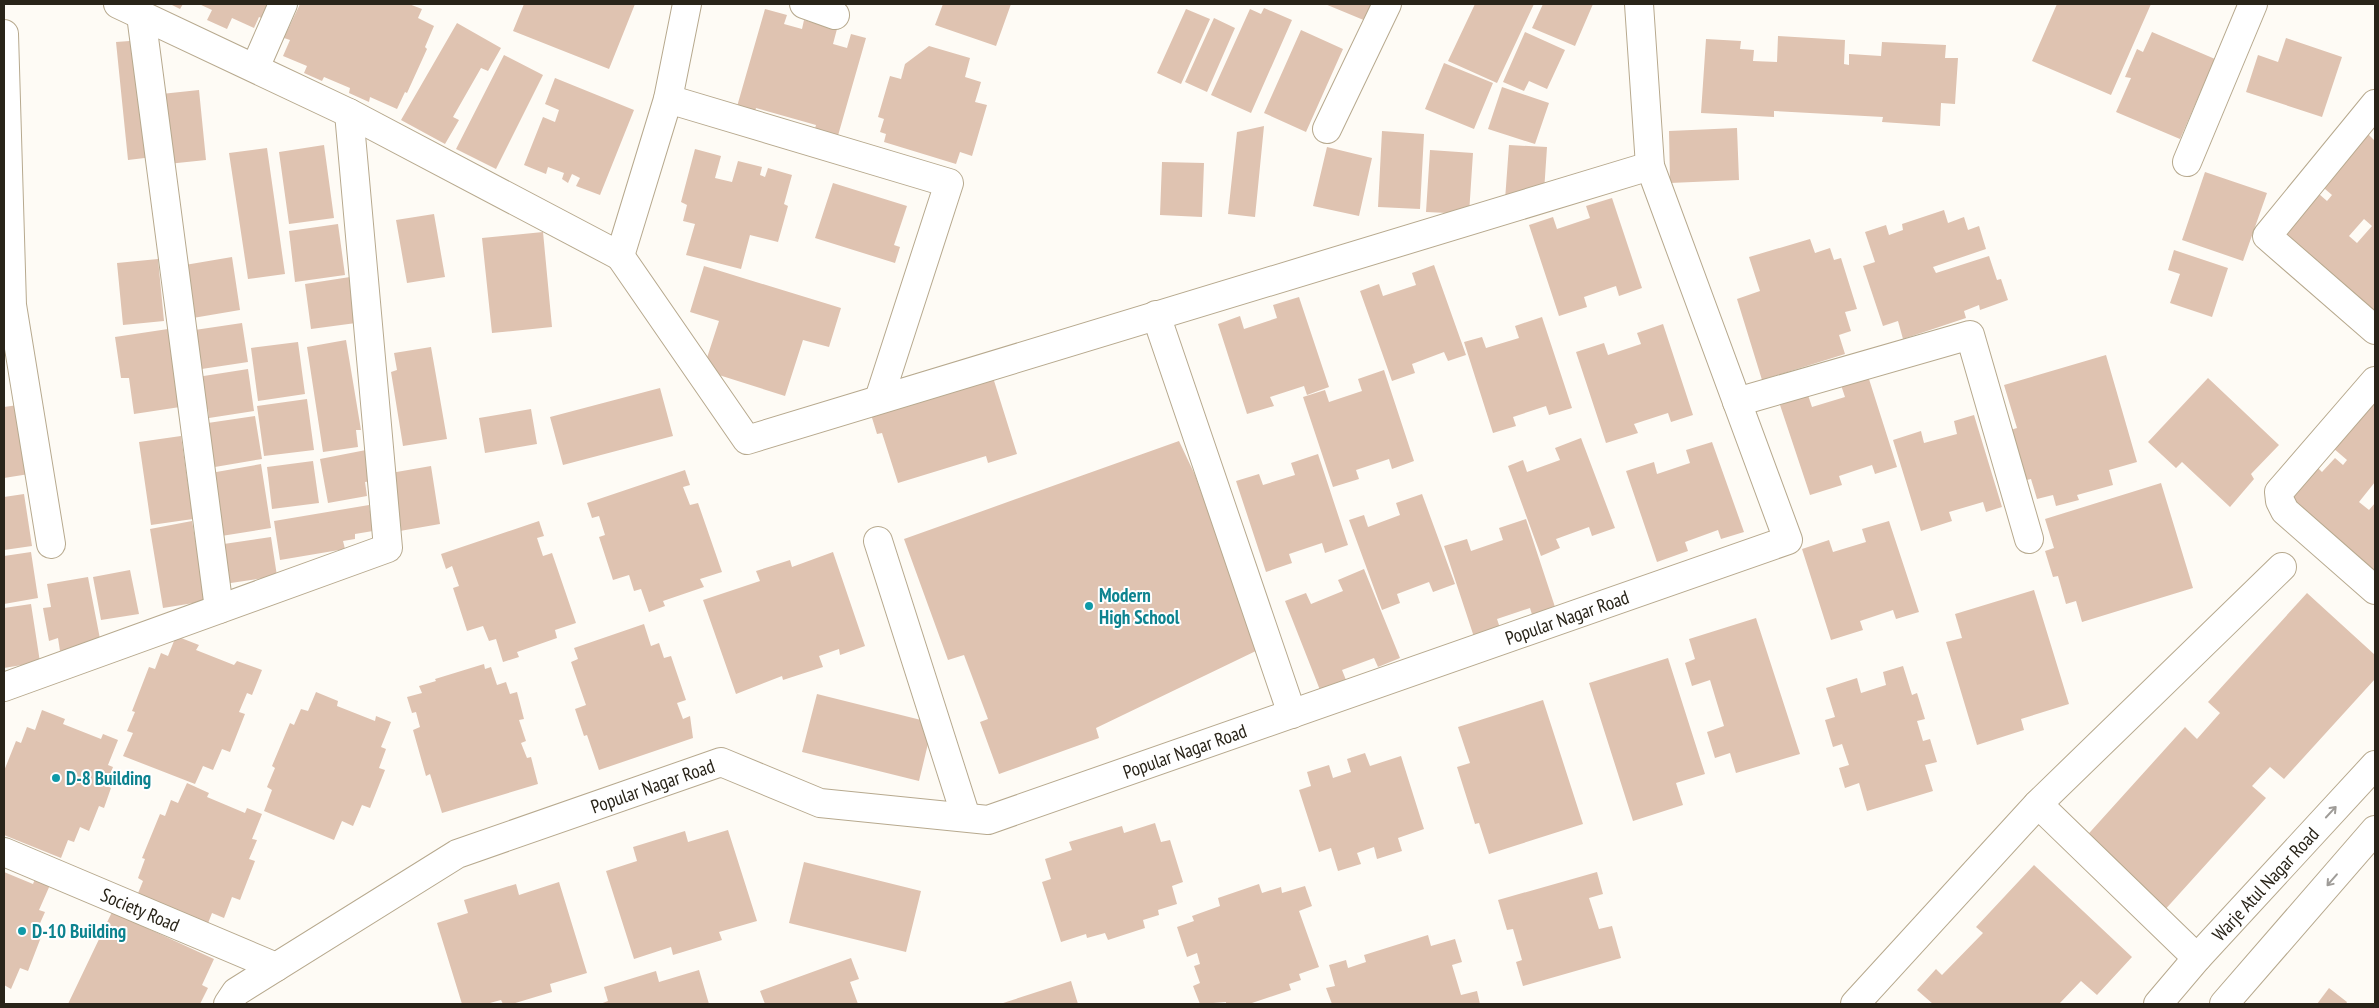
<svg xmlns="http://www.w3.org/2000/svg" width="2379" height="1008" viewBox="0 0 2379 1008" font-family="'PT Sans Narrow',sans-serif">
<style>
.building{fill:#dfc3b1;fill-rule:evenodd}
.lines{fill:none;stroke-linecap:round;stroke-linejoin:round}
.street-casing{stroke:#b7a98e;stroke-width:30}
.secondary-casing{stroke:#b7a98e;stroke-width:30}
.street{stroke:#fff;stroke-width:28}
.secondary{stroke:#fff;stroke-width:28}
.oneway{stroke:#9f9c98}
.culture-dot{fill:#0f9aa8;stroke:#fff;stroke-width:2}
.labels{text-anchor:middle;stroke-width:4;stroke-linejoin:round;paint-order:stroke}
.culture-label{font-size:19px;font-weight:bold;fill:#0d838f;stroke:#fff;text-anchor:start}
.street-label{font-size:19px;fill:#292419;stroke:#fff}
</style>
<rect width="100%" height="100%" fill="#fefbf5"/>
<path class="building" d="M170 4H183L180 9Z
M199 4H273L266 20 259 17 254 28 232 18 227 29 207 20 212 10Z
M300 4H409L422 9 418 18 434 26 425 47 427 49 407 93 405 92 397 109 370 97 369 102 349 93 350 88 324 77 322 81 304 73 307 66 283 56 290 40 284 38Z
M524 4H635L609 69 513 31Z
M943 4H1011L996 46 935 25Z
M1325 4H1374L1366 21Z
M1475 4H1534L1497 83 1448 61Z
M1543 4H1593L1575 46 1532 28Z
M2057 4H2151L2111 95 2032 61Z
M1264 8 1292 20 1251 113 1211 95 1250 9 1261 14Z
M765 9 787 15 784 24 802 29 804 20 837 29 833 44 847 48 851 34 866 38 837 139 814 132 816 125 756 108 754 115 736 110Z
M1186 9 1210 19 1181 84 1157 73Z
M1214 18 1235 28 1207 92 1185 82Z
M457 23 501 48 488 71 481 68 453 117 459 120 445 144 401 120Z
M1301 30 1343 49 1306 132 1264 113Z
M1525 32 1565 50 1547 89 1529 81 1524 91 1503 82Z
M2152 32 2215 59 2180 139 2116 112 2131 78 2125 77 2137 49 2143 52Z
M1778 36 1845 40 1844 64 1849 65V54L1881 56 1882 42 1946 45 1945 58H1958L1955 104 1941 103 1940 126 1882 122 1883 117 1774 111V117L1701 113 1706 39 1741 41 1740 49 1754 50 1753 61 1777 62Z
M2286 38 2342 57 2322 117 2246 92 2258 55 2278 62Z
M143 40 153 157 128 160 116 42Z
M929 46 970 58 965 77 981 82 975 102 987 105 972 156 960 152 956 164 884 142 886 134 880 132 884 119 878 117 890 76 901 79 905 64Z
M504 55 543 75 496 169 456 149Z
M1444 63 1493 83 1474 129 1425 109Z
M555 78 634 110 600 195 576 186 580 178 572 174 568 183 562 179 564 173 548 167 546 174 524 165 543 117 555 122 559 110 545 104Z
M1502 87 1549 103 1535 144 1488 129Z
M199 90 206 160 158 165 152 95Z
M1264 126 1255 217 1228 214 1237 132Z
M1737 128 1739 180 1670 183 1669 131Z
M2364 130 2375 141V315L2271 236 2319 194 2327 201 2332 195 2318 183ZM2364 219 2372 226 2357 243 2349 236Z
M1382 131 1424 134 1420 209 1378 207Z
M324 145 334 218 289 224 279 152Z
M1509 145 1547 147 1544 192 1505 200Z
M1327 147 1372 158 1359 216 1313 206Z
M267 148 285 274 248 279 229 153Z
M695 149 721 156 715 178 732 182 738 161 762 167 760 175 765 177 768 168 792 175 784 204 788 206 778 242 750 235 741 269 686 255 695 224 683 221 687 205 681 202Z
M1430 150 1473 153 1469 214 1426 212Z
M1162 162 1204 163 1202 217 1160 215Z
M2205 172 2267 193 2243 261 2182 240Z
M833 183 907 206 894 245 900 247 895 263 815 238Z
M1612 198 1642 288 1619 296 1616 286 1584 297 1587 307 1559 316 1529 225 1553 217 1557 229 1590 218 1586 206Z
M1944 210 1948 223 1964 217 1968 230 1979 226 1986 249 1933 267 1936 273 1989 256 1997 280 2001 279 2008 300 1980 310 1979 305 1964 311 1966 318 1903 339 1898 321 1883 326 1863 266 1875 262 1865 232 1886 225 1889 235 1903 230 1902 224Z
M434 214 445 277 407 283 396 220Z
M338 224 345 275 295 282 289 231Z
M543 232 552 327 492 333 482 238Z
M1810 239 1815 253 1830 248 1834 260 1841 258 1857 309 1845 312 1851 331 1839 335 1845 354 1762 380 1737 299 1760 291 1749 257Z
M2174 250 2228 268 2212 317 2170 303 2180 274 2168 270Z
M232 257 240 310 187 319 179 266Z
M158 259 164 321 123 325 117 263Z
M1434 265 1466 355 1448 361 1444 352 1412 364 1415 373 1392 381 1360 291 1379 284 1383 296 1416 285 1412 273Z
M704 266 841 308 829 347 803 340 785 396 703 370 719 321 690 312Z
M350 277 356 323 311 329 305 284Z
M1299 297 1329 387 1307 395 1304 386 1270 397 1274 406 1247 414 1218 324 1240 316 1244 329 1277 318 1273 305Z
M1542 317 1572 408 1549 415 1546 406 1513 417 1516 426 1493 433 1464 342 1482 337 1486 348 1519 338 1515 326Z
M242 323 248 362 195 370 188 331Z
M1663 324 1693 415 1671 422 1668 413 1634 424 1638 433 1606 443 1576 352 1604 343 1608 355 1641 344 1637 333Z
M168 329 180 407 134 414 129 378H121L115 337Z
M346 340 361 430H356L358 447 323 452 307 347Z
M298 342 305 394 258 401 251 348Z
M431 347 447 439 403 446 391 372 397 370 394 353Z
M2106 355 2137 462 2109 470 2113 485 2077 495 2079 500 2056 506 2053 495 2037 499 2031 479 2022 481 2007 431 2017 428 2004 385Z
M248 369 254 411 209 418 208 409 196 411 191 378Z
M1384 370 1414 461 1392 469 1389 459 1356 470 1359 479 1333 487 1303 397 1325 390 1329 402 1362 391 1358 379Z
M991 371 1017 454 988 463 986 456 898 483 882 433 877 434 869 408Z
M1868 376 1897 467 1875 474 1872 465 1839 476 1842 485 1810 495 1780 405 1808 395 1812 407 1845 397 1841 385Z
M2208 378 2279 445 2251 474 2254 479 2230 507 2182 462 2176 468 2148 442Z
M660 388 673 436 563 465 550 417Z
M307 399 314 450 264 456 257 406Z
M2375 400V482L2359 502 2369 510 2375 503V579L2286 501 2317 467 2322 472 2335 458 2343 465 2347 460 2333 448Z
M18 405 29 474 4 478V407Z
M531 409 537 444 485 453 479 418Z
M1974 415 2002 507 1986 512 1983 502 1949 512 1952 521 1921 531 1893 440 1921 431 1924 443 1957 434 1954 421Z
M255 416 262 459 209 468 201 424Z
M181 436 193 519 151 525 139 442Z
M1581 438 1615 528 1592 536 1589 527 1556 539 1560 548 1541 556 1508 466 1523 460 1527 472 1560 460 1555 448Z
M1179 441 1195 475 1232 580 1252 598 1260 649 1096 728 1099 738 999 774 980 722 988 719 964 655 948 660 904 539Z
M1712 442 1744 532 1721 539 1718 530 1685 542 1688 551 1657 562 1626 471 1654 462 1657 474 1690 463 1686 450Z
M366 450 372 481 365 482 367 496 328 503 320 459Z
M1318 454 1348 545 1325 553 1322 543 1289 554 1292 563 1266 572 1236 481 1259 474 1263 485 1295 475 1291 463Z
M313 461 319 503 272 509 267 467Z
M261 464 271 528 215 537 205 474Z
M431 466 440 524 394 532 385 474Z
M685 470 690 485 683 487 690 505 698 503 722 572 700 579 704 587 663 601 665 606 649 612 641 589 634 591 629 575 613 580 599 537 605 535 599 516 592 518 587 503Z
M2161 483 2193 588 2082 622 2076 601 2066 604 2058 576 2053 577 2045 551 2054 548 2045 519Z
M24 494 32 546 4 550V497Z
M1422 494 1455 584 1433 592 1429 582 1397 594 1400 603 1382 610 1349 520 1364 515 1368 527 1400 515 1396 503Z
M369 505 373 531 355 534V539L343 541 345 549 280 560 274 521Z
M1526 519 1556 610 1533 618 1530 608 1497 619 1500 628 1474 637 1444 546 1467 539 1471 551 1503 540 1499 528Z
M192 521 206 601 163 608 150 529Z
M539 521 544 536 537 538 543 556 552 553 576 623 555 630 557 638 517 652 519 657 503 662 496 639 489 641 483 626 467 631 453 588 459 586 452 566 446 569 441 554Z
M1889 521 1919 612 1896 619 1893 610 1860 621 1863 630 1831 640 1802 549 1829 540 1833 552 1866 542 1862 529Z
M271 537 277 576 224 584 217 545Z
M31 552 38 598 4 604V556Z
M833 552 865 646 840 655 839 649 819 656 823 667 783 680 782 676 736 694 703 600 760 581 756 571 790 560 792 567Z
M1364 569 1400 658 1378 667 1374 658 1342 670 1346 680 1320 690 1285 601 1306 593 1311 604 1343 591 1338 580Z
M130 570 139 614 101 620 93 577Z
M88 577 101 644 60 651 58 638 49 641 43 608 51 607 47 584Z
M2034 590 2069 704 2021 719 2024 730 1977 745 1946 642 1962 638 1955 614Z
M2307 593 2375 655V679L2284 779 2270 767 2252 786 2266 798 2162 913 2082 841 2185 727 2197 739 2220 713 2208 702Z
M31 604 40 662 4 668V608Z
M1756 618 1800 754 1736 773 1730 753 1715 758 1707 732 1724 726 1710 680 1692 686 1685 663 1695 659 1689 639Z
M644 624 651 646 659 643 664 658 671 656 686 700 677 703 683 719 690 716 693 738 599 770 587 735 584 736 575 709 586 705 571 662 578 659 574 648Z
M176 636 199 645 196 650 234 665 237 661 262 670 252 695 247 693 239 712 245 714 230 752 222 749 213 770 203 766 195 784 123 756 133 733 127 731 135 712 132 711 149 667 155 669 161 653 168 656Z
M1668 658 1705 774 1676 783 1683 805 1633 821 1589 683Z
M484 664 485 669 491 667 497 685 506 682 510 694 517 692 524 719 519 720 526 741 521 743 527 758 531 757 538 784 442 813 430 774 426 776 413 730 420 727 416 712 412 713 407 697 422 693 419 686 436 681 435 679Z
M1903 666 1912 695 1917 693 1925 719 1917 721 1923 741 1930 739 1937 762 1925 765 1933 791 1867 811 1859 783 1845 788 1839 768 1849 765 1842 744 1833 747 1825 720 1835 717 1826 688 1857 678 1861 693 1886 685 1883 672Z
M316 692 338 701 337 706 375 721 376 716 391 722 381 747 386 749 379 768 385 770 370 808 362 805 353 826 342 821 334 840 264 811 272 790 267 787 275 768 272 766 290 723 294 725 301 709 308 711Z
M817 694 933 723 919 781 802 752Z
M1543 700 1583 824 1489 854 1479 823 1475 824 1457 767 1470 763 1458 727Z
M42 710 65 719 63 724 101 739 103 734 118 740 108 765 113 767 106 785 111 788 104 808 99 806 89 831 80 827 74 842 68 840 61 858 4 835V771L16 741 21 743 27 727 35 730Z
M1365 753 1370 766 1401 756 1424 829 1398 838 1402 851 1377 859 1374 847 1357 853 1361 864 1338 871 1331 848 1319 852 1299 790 1311 786 1307 772 1329 765 1333 778 1351 772 1347 759Z
M187 783 209 793 207 797 245 813 247 808 262 814 252 839 257 840 249 859 255 861 240 900 232 897 224 918 212 913 205 931 134 903 143 881 138 878 145 859 142 858 160 814 165 816 171 800 178 803Z
M1155 823 1161 842 1170 840 1183 882 1172 886 1177 904 1158 910 1159 915 1143 920 1145 928 1108 940 1105 933 1087 938 1086 934 1061 942 1042 882 1051 879 1045 859 1072 850 1069 842 1122 826 1124 833Z
M728 830 757 921 719 932 722 940 673 955 671 947 634 959 606 871 637 861 633 847 685 831 688 842Z
M804 862 921 891 906 952 789 923Z
M2034 865 2132 957 2097 995 2081 981 2059 1004H1933L1917 990 1936 969 1942 975 1983 933 1976 927Z
M4 872 33 884 35 879 50 885 39 910 45 912 37 930 43 932 28 971 20 968 11 989 4 985Z
M1597 872 1603 894 1589 898 1599 929 1612 926 1621 958 1523 986 1516 962 1522 960 1513 929 1507 930 1498 900Z
M559 882 587 973 550 984 552 992 512 1004H503L501 1000 486 1004H462L437 923 468 913 464 900 516 884 519 895Z
M1259 884 1262 893 1281 887 1282 893 1305 886 1312 906 1299 911 1319 967 1299 974 1301 980 1289 984 1291 990 1249 1004H1226V1002L1200 1004 1193 986 1200 983 1194 966 1200 964 1197 953 1187 957 1177 927 1194 921 1192 916 1220 906 1218 898Z
M112 912 214 959 202 985 208 988 200 1004H68Z
M1428 935 1431 946 1455 939 1462 962 1452 965 1461 995 1477 991 1480 1004H1332L1326 988 1335 986 1329 965 1346 960 1348 968 1366 962 1364 955Z
M851 958 859 979 850 982 858 1004H765L760 991Z
M699 970 709 1004H600L608 1001 604 987 656 971 659 982Z
M1071 981 1078 1004H1000Z
M2329 988 2347 1002 2346 1004H2317Z"/>
<g class="lines">
<defs>
<g id="street">
<path d="M118 4 349 113 620 256 668 99 687 4"/>
<path d="M804 4 835 15"/>
<path d="M141 15 219 609"/>
<path d="M4 34 12 305 51 544"/>
<path d="M255 68 283 4"/>
<path d="M668 99 949 183 879 399"/>
<path d="M2375 104 2267 236 2375 330"/>
<path d="M1327 129 1387 4"/>
<path d="M2187 162 2253 4"/>
<path d="M620 256 747 440 1650 166"/>
<path d="M1156 315 1292 714"/>
<path d="M2375 381 2279 492 2280 501 2285 511 2375 590"/>
<path d="M1737 402 1970 335 2029 539"/>
<path d="M878 541 966 817"/>
<path d="M4 687 388 548 349 113"/>
<path d="M2038 804 2197 958"/>
<path id="s1" d="M4 852 276 967"/>
<path id="s2" d="M228 1004 236 992 457 854 721 762 820 803 988 820 1788 540 1650 166 1639 4"/>
<path d="M1855 1004 2038 804 2282 567"/>
</g>
<g id="secondary">
<path id="s3" d="M2158 1004 2197 958 2375 765"/>
<path d="M2224 1004 2375 830"/>
</g>
</defs>
<use href="#street" class="street-casing"/>
<use href="#secondary" class="secondary-casing"/>
<use href="#street" class="street"/>
<use href="#secondary" class="secondary"/>
</g>
<defs><path id="oneway-shaft" d="M-6 0H5M1.5-3L5.5 0L1.5 3" fill="none" stroke-width="1.6" stroke-linecap="round" stroke-linejoin="round" transform="scale(1.25)"/></defs>
<g class="oneway">
<use href="#oneway-shaft" transform="translate(2331 812) rotate(-47)"/>
<use href="#oneway-shaft" transform="translate(2332 880) rotate(131)"/>
</g>
<g class="culture-dot">
<circle cx="1089" cy="606" r="5"/>
<circle cx="56" cy="778" r="5"/>
<circle cx="22" cy="931" r="5"/>
</g>
<g class="labels">
<g class="culture-label">
<text x="1099" y="602">Modern<tspan x="1099" dy="22">High School</tspan></text>
<text x="66" y="785">D-8 Building</text>
<text x="32" y="938">D-10 Building</text>
</g>
<g class="street-label">
<text dy="7" stroke="none"><textPath href="#s2" startOffset="1444">Popular Nagar Road</textPath></text>
<text dy="7" stroke="none"><textPath href="#s2" startOffset="1039">Popular Nagar Road</textPath></text>
<text dy="7" stroke="none"><textPath href="#s2" startOffset="482">Popular Nagar Road</textPath></text>
<text dy="7" stroke="none"><textPath href="#s3" startOffset="161">Warje Atul Nagar Road</textPath></text>
<text dy="7" stroke="none"><textPath href="#s1" startOffset="148">Society Road</textPath></text>
</g>
</g>
<rect width="2379" height="1008" fill="none" stroke="#292419" stroke-width="10"/>
</svg>
